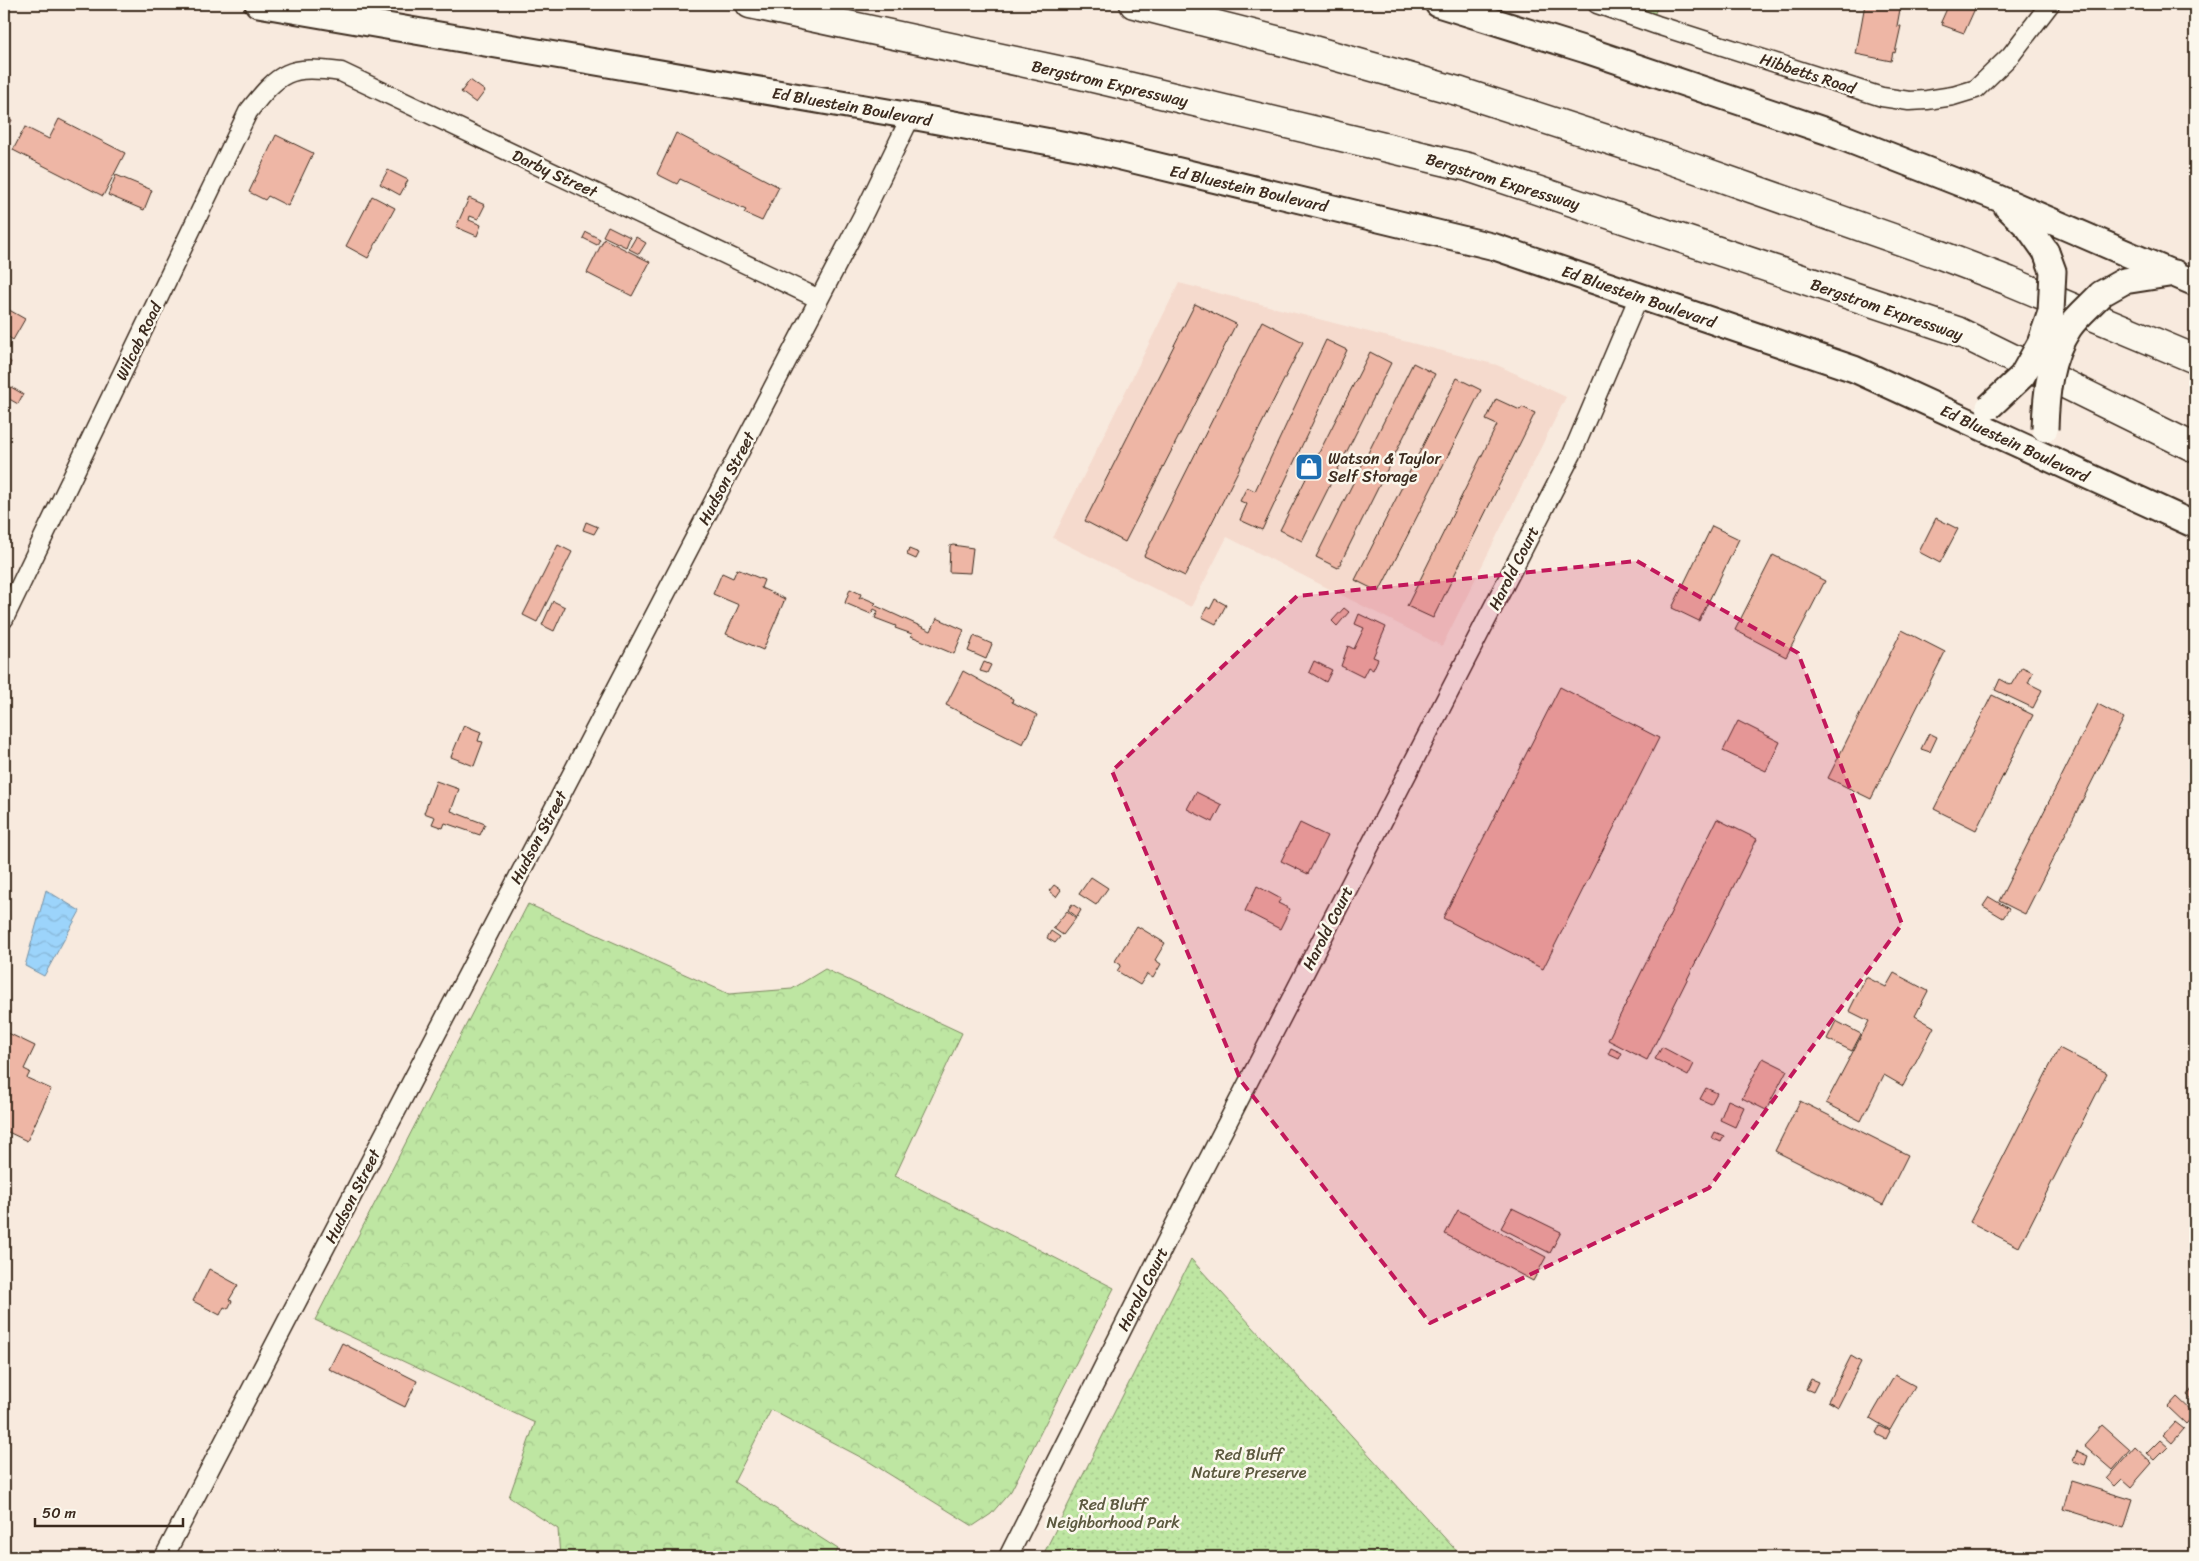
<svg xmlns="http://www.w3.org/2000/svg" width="2199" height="1561" viewBox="0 0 2199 1561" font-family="Sriracha,sans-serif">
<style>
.built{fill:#f5dacd}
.forest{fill:url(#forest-crowns);stroke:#7c8860}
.park{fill:url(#park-dots);stroke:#7c8860}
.water{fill:url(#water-waves);stroke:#7590a3}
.building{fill:#eeb6a5;stroke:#3b2a1e}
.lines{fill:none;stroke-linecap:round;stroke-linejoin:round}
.street-casing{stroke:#3b2a1e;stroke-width:21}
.secondary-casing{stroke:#3b2a1e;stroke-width:29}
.highway-casing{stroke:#3b2a1e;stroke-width:31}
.street{stroke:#fbf7ec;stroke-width:18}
.secondary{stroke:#fbf7ec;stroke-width:25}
.highway{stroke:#fbf7ec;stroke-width:28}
.secondary-bridge-casing{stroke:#3b2a1e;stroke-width:29;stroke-linecap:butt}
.secondary-bridge{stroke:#fbf7ec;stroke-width:25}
.marked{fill:#c2185b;fill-opacity:0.2;stroke:#c2185b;stroke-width:4;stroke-dasharray:10 6;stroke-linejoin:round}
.labels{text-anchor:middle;stroke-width:5;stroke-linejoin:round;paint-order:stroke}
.street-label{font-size:16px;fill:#3b2a1e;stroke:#fbf7ec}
.poi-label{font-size:16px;fill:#3b2a1e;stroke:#fbf7ec;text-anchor:start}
.park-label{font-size:16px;fill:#5c593f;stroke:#fbf7ec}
</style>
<defs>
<pattern id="forest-crowns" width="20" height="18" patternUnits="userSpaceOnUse" patternTransform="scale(1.25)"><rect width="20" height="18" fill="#bee6a2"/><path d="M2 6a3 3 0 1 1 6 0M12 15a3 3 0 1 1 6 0" fill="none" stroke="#a4c58b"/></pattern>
<pattern id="park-dots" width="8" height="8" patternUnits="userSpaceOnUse" patternTransform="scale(1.25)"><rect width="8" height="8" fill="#bee6a2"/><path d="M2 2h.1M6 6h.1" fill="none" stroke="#a4c58b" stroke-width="1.8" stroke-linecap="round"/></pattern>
<pattern id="water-waves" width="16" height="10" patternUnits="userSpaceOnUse" patternTransform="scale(1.25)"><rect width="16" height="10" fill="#9cd4fb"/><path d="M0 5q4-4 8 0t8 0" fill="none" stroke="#87b6d7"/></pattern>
</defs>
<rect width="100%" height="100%" fill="#f8eade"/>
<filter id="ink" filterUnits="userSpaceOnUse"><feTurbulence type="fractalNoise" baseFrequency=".02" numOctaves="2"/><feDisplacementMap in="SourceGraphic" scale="10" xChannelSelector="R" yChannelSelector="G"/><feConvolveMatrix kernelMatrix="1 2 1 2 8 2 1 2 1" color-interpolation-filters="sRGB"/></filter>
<g filter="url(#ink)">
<path class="built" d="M1179 283 1497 365 1566 397 1442 646 1227 537 1191 607 1053 538Z"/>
<path class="forest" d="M1624 4H1659L1653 17Z
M528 904 729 994 792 989 825 969 962 1033 895 1176 1114 1288 1011 1491 991 1514 973 1526 868 1461 771 1410 734 1482 838 1549 834 1557H560L558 1529 509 1497 535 1423 315 1320Z"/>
<path class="park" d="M1191 1259 1462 1557H1042Z"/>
<path class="water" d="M46 890 80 911 44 976 25 966Z"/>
<path class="building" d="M1865 4H1901L1897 26H1901L1895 53 1893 52 1891 61 1856 54Z
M1949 4H1977L1964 33 1942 25 1943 23 1941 22Z
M470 80 485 91 476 103 461 92Z
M4 116 12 120 4 136Z
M59 119 125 153 103 196 13 150 25 127 49 139Z
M676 133 779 187 762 221 744 213 746 210 680 179 677 184 657 174Z
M276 135 313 153 288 206 268 196 265 200 249 192Z
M388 170 408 180 400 195 380 184Z
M116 175 152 190 144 210 108 195Z
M372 196 395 208 368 258 346 246Z
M469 198 485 205 478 219 470 216 469 220 481 225 477 236 456 227Z
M608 226 630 237 626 247 603 236Z
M586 232 600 239 597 245 583 238Z
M636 237 646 243 639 254 629 249Z
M604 239 650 262 632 296 587 273Z
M1195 304 1236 324 1125 542 1085 521Z
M4 307 25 319 13 340 4 334Z
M1262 321 1303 342 1185 576 1144 556Z
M1326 340 1347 350 1262 530 1240 520 1247 504 1240 501 1247 487 1255 491Z
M1370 352 1391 363 1302 541 1280 530Z
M4 357 11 362 7 370 4 368Z
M1413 363 1435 374 1338 568 1316 557Z
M1457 378 1481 390 1379 592 1355 580Z
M4 383 23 394 18 404 4 396Z
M1496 399 1520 410 1522 407 1535 413 1433 618 1407 606 1497 425 1486 420Z
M1936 518 1958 529 1940 563 1919 552Z
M586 522 598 527 594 534 583 530Z
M1712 526 1739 539 1699 621 1672 608Z
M558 545 572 552 537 622 523 615Z
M953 545 973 548 970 573 949 572 950 546Z
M909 549 919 553 916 559 907 555Z
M1773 555 1825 581 1786 657 1735 630Z
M737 569 764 580 761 588 785 599 763 650 726 634 739 605 713 594 722 573 733 578Z
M850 589 861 594 859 599 862 597 876 603 874 605 931 631 937 618 964 630 954 654 911 636 912 634 895 628 896 626 875 618 878 611 874 609 871 614 845 603Z
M1215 599 1226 605 1216 624 1202 617 1207 607 1210 609Z
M553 601 565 607 554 631 542 625Z
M1344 608 1349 612 1337 626 1332 621Z
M1359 614 1386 627 1373 657 1378 659 1373 670 1368 667 1363 677 1341 666 1348 646 1354 649 1364 628 1355 624Z
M1902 630 1945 652 1871 799 1828 778Z
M974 636 992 644 986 659 968 651Z
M1314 661 1332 670 1326 682 1309 672Z
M984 662 991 665 987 673 980 671Z
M2022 667 2033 672 2028 683 2042 690 2033 708 1995 690 2000 679 2011 685Z
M963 671 1013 699 1012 702 1037 715 1023 744 946 705Z
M1560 687 1659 738 1543 969 1443 918Z
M1992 695 2033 715 1976 830 1934 809Z
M2098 704 2124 718 2025 914 1999 901Z
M1738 721 1780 742 1766 771 1723 751Z
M464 725 481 732 478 741 483 742 474 766 451 757Z
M1929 733 1937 737 1930 752 1921 749Z
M436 781 459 789 451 811 485 824 480 835 445 823 443 828 432 824 435 817 424 813Z
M1196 792 1222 805 1213 822 1187 809Z
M1717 819 1757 839 1647 1060 1608 1040Z
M1300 823 1327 836 1308 874 1281 861Z
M1091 877 1108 888 1096 905 1079 894Z
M1054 885 1061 890 1056 897 1049 891Z
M1257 886 1281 899 1278 903 1290 909 1280 929 1245 911Z
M1989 897 2009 909 2003 918 1983 906Z
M1072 904 1081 910 1077 917 1068 910Z
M1067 911 1076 918 1063 935 1053 928Z
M1137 926 1165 943 1155 960 1161 964 1153 978 1147 974 1140 985 1117 971 1121 965 1115 961Z
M1051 931 1060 937 1055 943 1047 938Z
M1894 973 1928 991 1915 1016 1934 1027 1903 1086 1884 1075 1861 1121 1826 1103 1869 1021 1849 1011 1866 977 1886 987Z
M1836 1021 1861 1034 1852 1051 1827 1039Z
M4 1031 35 1046 24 1069 30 1072 27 1078 51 1089 27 1141 4 1130Z
M1662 1047 1694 1064 1688 1076 1655 1059Z
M1611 1048 1622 1053 1619 1059 1608 1054Z
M2059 1048 2107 1073 2019 1247 1970 1222Z
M1763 1058 1787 1070 1766 1110 1742 1098Z
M1706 1088 1717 1093 1711 1104 1700 1099Z
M1728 1100 1744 1107 1735 1127 1720 1120Z
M1800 1101 1908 1155 1883 1205 1775 1151Z
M1715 1132 1724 1136 1721 1142 1712 1138Z
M1512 1208 1561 1232 1550 1253 1501 1228Z
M1458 1210 1546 1257 1533 1281 1445 1234Z
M209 1269 238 1285 229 1300 232 1301 228 1309 224 1307 220 1315 193 1301Z
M342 1343 417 1381 405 1407 329 1369Z
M1851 1356 1861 1362 1838 1407 1828 1401Z
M1895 1375 1915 1386 1890 1430 1870 1418Z
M1811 1379 1818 1382 1813 1392 1806 1389Z
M2195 1384V1402L2187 1395Z
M2177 1397 2195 1414 2186 1424 2168 1407Z
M2175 1422 2184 1429 2172 1443 2163 1435Z
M2102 1425 2130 1450 2113 1470 2084 1445Z
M1880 1426 1890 1431 1886 1439 1876 1434Z
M2160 1440 2168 1447 2155 1460 2147 1453Z
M2135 1447 2152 1463 2131 1487 2122 1479 2115 1486 2107 1479Z
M2077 1451 2088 1456 2085 1465 2073 1461Z
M2071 1481 2133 1500 2124 1528 2063 1509Z"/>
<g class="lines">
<defs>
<path id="street" d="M1597 4 1657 25 1882 97 1909 101 1927 100 1953 96 1976 89 2011 55 2050 4
M4 619 248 112C280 71 289 65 341 72L819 299
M164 1557 865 211 911 116
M1008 1557 1174 1226 1572 454 1639 296"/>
<path id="secondary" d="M258 4 911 116 1088 149 1495 247 1854 369 2195 525
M1438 4 1586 50 1829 132 1998 198 2195 283
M2007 207 2029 228 2046 252
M2101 294 2124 281 2175 273"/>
<path id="highway" d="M750 4 1081 75 1468 167 1957 331 2195 448
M1134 4 1292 44 1461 92 1668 159 1938 254 2009 281 2195 359"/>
</defs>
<use href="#street" class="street-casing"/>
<use href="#secondary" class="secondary-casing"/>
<use href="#highway" class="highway-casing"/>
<use href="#street" class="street"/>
<use href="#secondary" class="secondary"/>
<use href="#highway" class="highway"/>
<defs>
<path id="secondary-bridge" d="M1989 407 2022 376 2040 344 2051 312 2053 271 2046 252
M2045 429C2046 395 2049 358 2069 328 2077 316 2091 305 2101 294"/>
</defs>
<use href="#secondary-bridge" class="secondary-bridge-casing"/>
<use href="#secondary-bridge" class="secondary-bridge"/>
</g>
</g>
<path class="marked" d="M1637 561 1798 653 1902 924 1709 1188 1430 1323 1241 1081 1112 771 1297 596Z"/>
<defs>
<symbol id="shop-square" viewBox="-11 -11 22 22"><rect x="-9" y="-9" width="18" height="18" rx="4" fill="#1f6fb2" stroke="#fbf7ec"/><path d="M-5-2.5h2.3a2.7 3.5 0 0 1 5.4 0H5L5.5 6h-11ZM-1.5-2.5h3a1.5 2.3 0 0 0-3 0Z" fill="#fff"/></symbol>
</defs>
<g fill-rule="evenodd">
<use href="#shop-square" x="1293" y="451" width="32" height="32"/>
</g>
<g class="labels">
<g class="street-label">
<text transform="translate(1808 73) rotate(18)" y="6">Hibbetts Road</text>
<text transform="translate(1110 83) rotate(13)" y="6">Bergstrom Expressway</text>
<text transform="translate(852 106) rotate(10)" y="6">Ed Bluestein Boulevard</text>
<text transform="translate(555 173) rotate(25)" y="6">Darby Street</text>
<text transform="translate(1503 181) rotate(17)" y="6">Bergstrom Expressway</text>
<text transform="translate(1249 188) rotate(13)" y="6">Ed Bluestein Boulevard</text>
<text transform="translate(1639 296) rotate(19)" y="6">Ed Bluestein Boulevard</text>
<text transform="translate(1887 309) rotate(19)" y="6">Bergstrom Expressway</text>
<text transform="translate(138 341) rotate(-64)" y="6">Wilcab Road</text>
<text transform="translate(2015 443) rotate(25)" y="6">Ed Bluestein Boulevard</text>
<text transform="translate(726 478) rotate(-62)" y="6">Hudson Street</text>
<text transform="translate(1513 568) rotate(-63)" y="6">Harold Court</text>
<text transform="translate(538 837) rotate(-62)" y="6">Hudson Street</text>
<text transform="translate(1327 928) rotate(-63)" y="6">Harold Court</text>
<text transform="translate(352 1196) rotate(-63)" y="6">Hudson Street</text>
<text transform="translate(1142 1289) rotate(-63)" y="6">Harold Court</text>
</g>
<g class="poi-label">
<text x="1328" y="464">Watson &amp; Taylor<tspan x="1328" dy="18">Self Storage</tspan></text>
</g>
<g class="park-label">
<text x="1249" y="1460">Red Bluff<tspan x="1249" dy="18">Nature Preserve</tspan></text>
<text x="1113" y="1510">Red Bluff<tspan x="1113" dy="18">Neighborhood Park</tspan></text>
</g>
</g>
<rect width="2199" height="1561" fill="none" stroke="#fbf7ec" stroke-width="20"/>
<rect x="10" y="10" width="2179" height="1541" fill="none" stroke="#3b2a1e" stroke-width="2" filter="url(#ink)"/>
<path d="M35 1518v8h148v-8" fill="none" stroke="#3b2a1e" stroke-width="2.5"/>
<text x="42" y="1518" font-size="15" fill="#3b2a1e" stroke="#fbf7ec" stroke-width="4" paint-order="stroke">50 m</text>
</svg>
